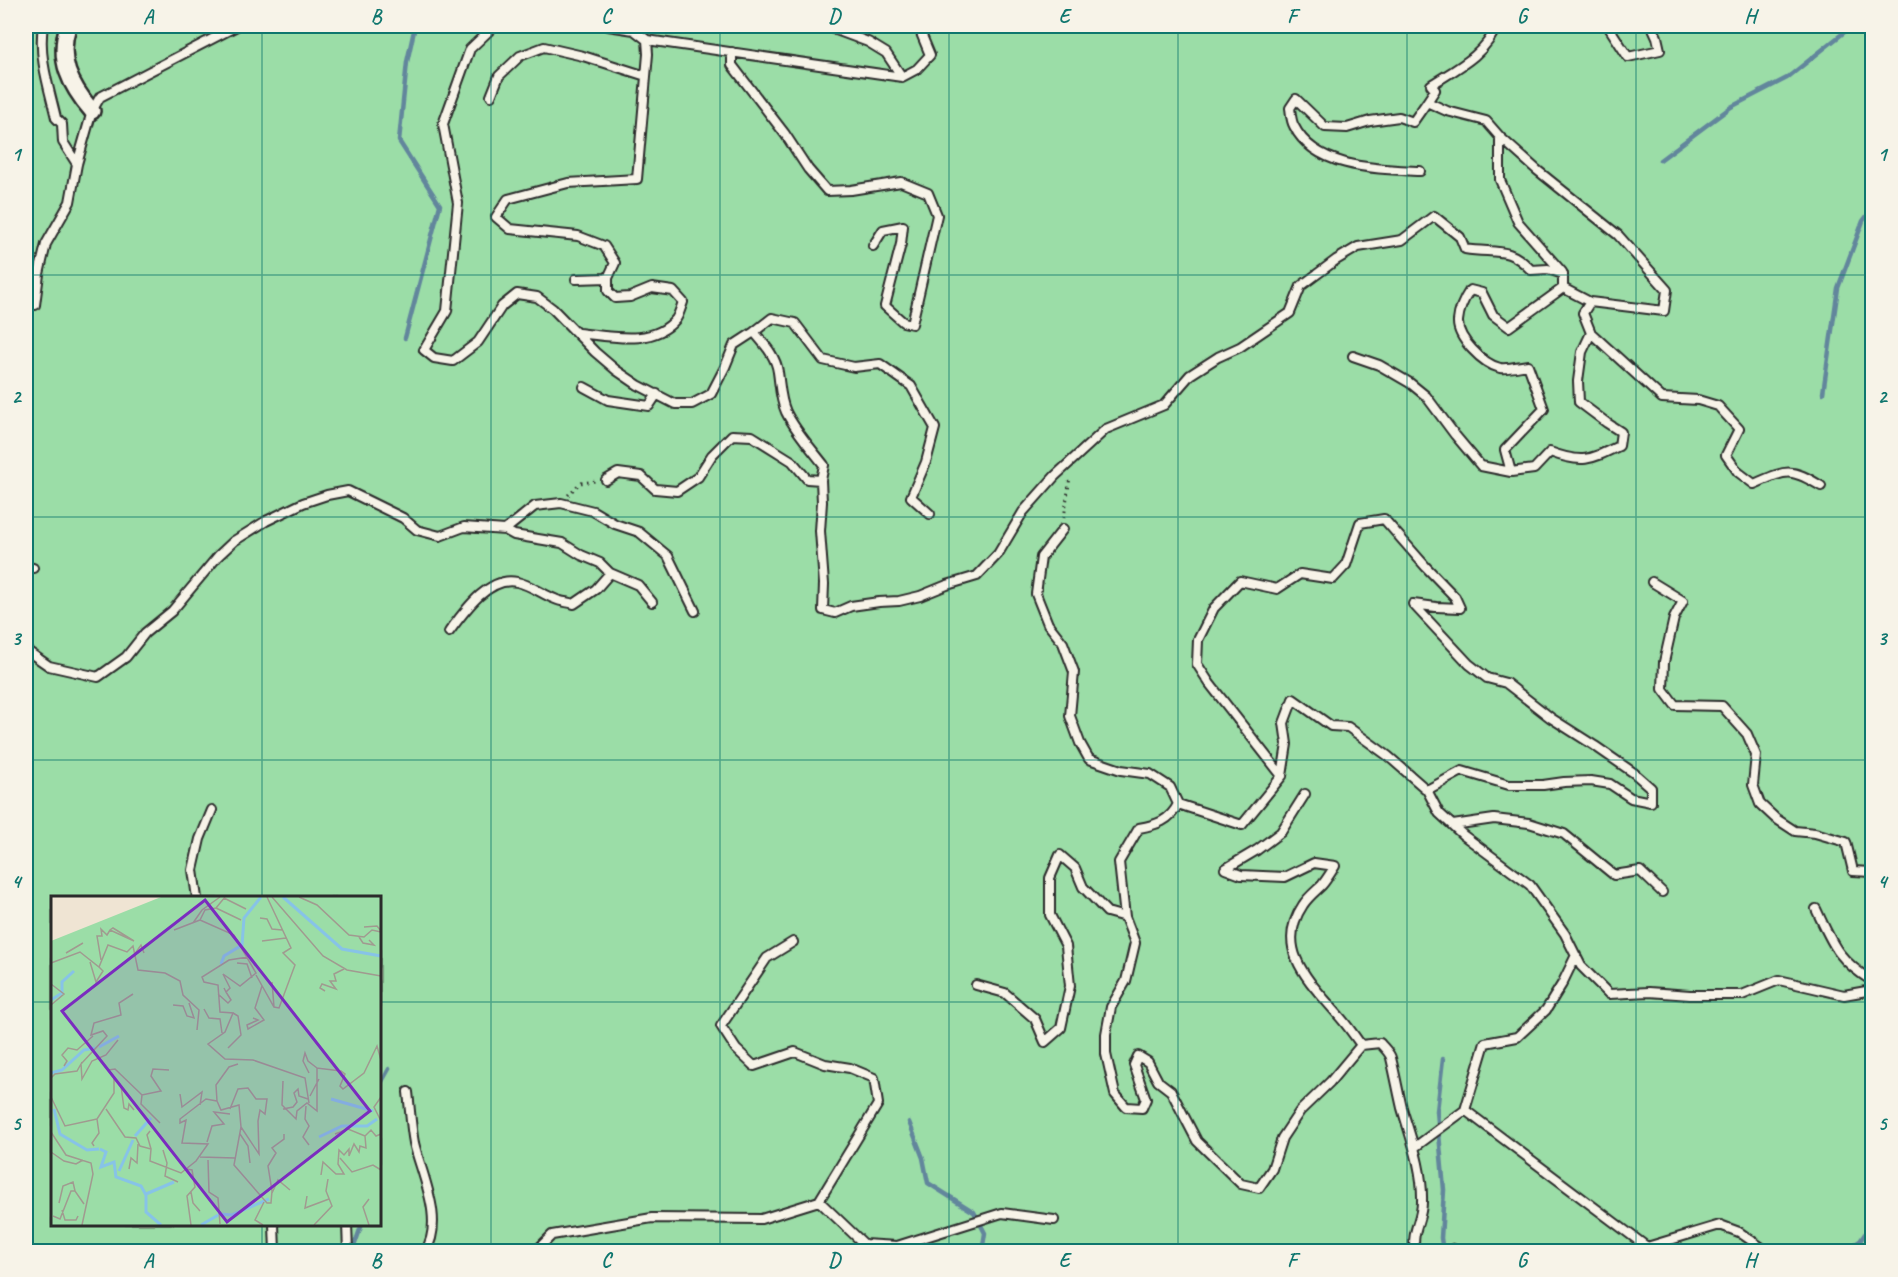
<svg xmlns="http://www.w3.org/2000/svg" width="1898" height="1277" viewBox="0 0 1898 1277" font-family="Caveat,sans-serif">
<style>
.green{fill:#9bdda7;stroke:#638469;stroke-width:1.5;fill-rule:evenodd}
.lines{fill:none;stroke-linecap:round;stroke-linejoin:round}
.stream{stroke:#62869c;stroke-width:4.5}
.service-casing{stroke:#2b2b2b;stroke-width:12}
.minor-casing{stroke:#2b2b2b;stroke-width:20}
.path{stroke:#2b2b2b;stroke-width:3;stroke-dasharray:1.5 4.5;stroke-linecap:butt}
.service{stroke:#f7f3e8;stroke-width:8}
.minor{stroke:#f7f3e8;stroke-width:15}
.grid{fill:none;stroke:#0f766e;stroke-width:1.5;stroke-opacity:0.55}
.inset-river{fill:none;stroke:#87c3e7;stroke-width:3}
.inset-road{fill:none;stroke:#a19a90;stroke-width:1.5}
.view{fill:#7b2cbf;fill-opacity:0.15;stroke:#7b2cbf;stroke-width:3}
.inset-edge{fill:none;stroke:#2b2b2b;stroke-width:3}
.neatline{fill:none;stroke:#0f766e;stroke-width:2}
.grid-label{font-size:20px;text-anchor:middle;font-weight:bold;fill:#0f766e}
</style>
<rect width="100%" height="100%" fill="#efe4d3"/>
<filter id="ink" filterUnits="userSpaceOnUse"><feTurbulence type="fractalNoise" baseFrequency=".0167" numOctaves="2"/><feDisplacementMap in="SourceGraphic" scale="12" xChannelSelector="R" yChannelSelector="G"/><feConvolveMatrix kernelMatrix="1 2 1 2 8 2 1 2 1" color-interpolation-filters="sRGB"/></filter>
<g filter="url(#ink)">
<path class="green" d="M26 26H1872V1251H26ZM52 898H380V1224H52Z"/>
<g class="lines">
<path class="stream" d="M1660 160 1731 107 1787 78 1852 26
M405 338 440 205 399 141 407 62 415 26
M1823 393 1838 288 1863 221 1872 209
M1443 1059 1437 1111 1444 1190 1441 1238 1443 1252
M380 1085 389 1069
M909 1122 923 1158 928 1183 974 1212 985 1233 982 1252
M352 1252 362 1224
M1843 1252 1860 1241 1872 1224"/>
<defs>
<path id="service" d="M43 26C38 56 49 88 56 118L62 124 63 142 77 164
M494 26 470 49 443 124 458 203 447 311 424 350 434 358 453 361 478 342 502 306 517 294 537 297 553 309 595 352 616 370 638 385 675 404H692L711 394 725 367 734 345 754 332C764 344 776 356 778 372 780 385 780 399 786 412 796 432 811 448 824 465L821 480 822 502 820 531 824 584 823 610 835 613 851 606 879 602 899 601 920 596 947 585 977 576 998 554 1023 512 1055 476 1106 429 1164 405 1190 375 1218 357 1240 347 1290 313 1301 286 1336 260 1358 247 1402 240 1434 216 1460 237 1465 249C1495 254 1508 245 1531 270L1548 269 1563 274V288L1590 302
M825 26 868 42 886 53 902 77
M1608 26 1628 57 1660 50 1657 37 1652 26
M647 40 902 77 917 69 930 55 918 26
M732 52V65L785 134 808 169 827 191 851 190 901 182 928 193 937 215 912 324 903 322 885 306 901 244 903 226 883 230 873 246
M491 96 499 76 520 56 544 47 583 56 646 76
M1500 137V180L1518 222 1562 272
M1420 171C1379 169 1315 169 1294 126 1291 121 1291 114 1290 108L1296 99 1325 127 1347 128 1370 121 1399 117 1413 122 1427 102
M576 279 608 278 615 263 604 246 578 236 510 229 496 217 508 199 568 183 637 179 648 54 647 40 634 30 608 26
M35 305 39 274 46 244 70 202 77 164 92 111 100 97 237 26
M754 332 772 318 795 323 823 360 854 367 880 364 911 386 935 428 926 462 911 497 930 514
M578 333C610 336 653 347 676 319 679 315 681 307 683 302L673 291 652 288 630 297 615 298 608 291V278
M1591 333 1662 398 1698 400 1718 406 1739 429 1726 455 1738 472 1754 484C1787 470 1790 467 1821 486
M1353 356 1379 365 1410 383 1426 396 1455 435 1481 466 1511 472 1534 469 1550 452C1582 464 1590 460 1619 446L1621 432 1607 423 1579 402 1578 381 1582 352 1591 333 1583 313 1590 302 1664 311 1667 290 1618 235 1537 170 1500 137 1486 121 1447 111 1427 102 1435 90 1431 85C1454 70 1487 54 1496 26
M584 387 608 400 649 406 657 394
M1511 472 1505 450 1544 409 1528 365C1520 366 1508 369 1500 368 1483 364 1457 338 1458 321 1459 309 1464 299 1470 290L1482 293 1493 315 1509 327 1563 288
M606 480 618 473 641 476 655 489 677 491 698 477 712 455 732 435 752 436 792 461 807 479 821 480
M1063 529 1041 557 1036 594 1048 624 1063 643 1074 672 1070 716 1080 743 1089 759 1121 770 1150 774 1170 787 1178 804C1170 821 1156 825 1139 828L1119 862 1125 917 1135 943 1126 981 1111 1007 1106 1034V1054L1115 1094 1126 1107 1142 1108 1146 1099 1134 1065 1138 1056 1148 1062 1158 1081 1171 1091 1197 1141 1241 1184 1259 1188 1272 1169 1282 1138 1300 1111 1330 1082 1361 1045 1380 1043C1384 1048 1390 1053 1391 1058 1395 1074 1398 1091 1402 1108 1411 1139 1423 1169 1422 1202 1422 1221 1411 1230 1415 1252
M26 566 33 568
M610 573 638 585 652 602
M1652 582 1683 601 1674 618 1664 662 1663 689 1675 705 1722 706 1747 734 1756 755 1753 785 1760 804 1775 818 1795 831 1815 833 1846 842 1853 871 1872 872
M449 632C463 613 489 575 517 582 531 585 542 594 555 599 561 602 568 602 574 604L596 589 610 573 600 563 581 555 562 543 514 535 505 530
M26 650 49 666 98 677 126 657 145 633 172 611 218 556 234 541 266 521 303 503 327 495 348 491 403 518 417 530 440 536 464 527 505 530 535 506 561 503 593 511 615 524 639 532 668 556 695 611
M1282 776 1210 684 1197 664 1198 640 1214 608 1240 581 1277 589 1300 574 1333 579 1346 565 1360 523 1384 519 1426 567 1455 597 1460 608 1436 607 1413 604 1469 664 1487 678 1506 683 1551 718 1595 746 1634 773 1651 788V802L1631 798 1610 784 1591 781 1564 782 1543 785H1509L1462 771 1427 790
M1305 794 1281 832 1257 850 1225 869 1241 875 1285 877 1314 863 1335 866C1331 872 1327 879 1322 885 1316 891 1308 897 1303 905 1273 950 1311 983 1339 1016 1347 1025 1354 1035 1361 1045
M1178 804 1242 825 1282 776 1287 744 1284 723 1293 699 1331 726 1348 727 1388 756 1427 790 1439 813 1463 835 1530 885 1565 934 1581 966 1609 994 1649 992 1690 995H1742L1779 980 1844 995 1872 990
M1453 825 1494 819 1529 823 1564 834 1614 875 1640 871 1662 892
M197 898 193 870 200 839 212 810
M1816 909C1833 945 1837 959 1872 981
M976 985 1005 993 1035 1019 1045 1042 1061 1028 1070 986 1066 946 1050 915V878L1060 855 1075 868 1083 887 1107 912 1125 917
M408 1092C410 1109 411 1127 414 1143 422 1176 445 1221 425 1252
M1465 1110 1647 1247 1720 1225 1739 1232 1768 1252
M1415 1147 1465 1110 1485 1043 1517 1037 1546 1010 1562 984 1576 955
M819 1201 864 1244 897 1246 1002 1213 1054 1220
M274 1224 275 1252
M347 1224 348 1252
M535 1252 552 1235 652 1218 761 1219 819 1201 878 1104 874 1078 850 1068 825 1064 795 1052 754 1066 736 1049 721 1026 767 958 793 942
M1449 1252 1453 1249 1456 1252"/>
<path id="minor" d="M68 26C57 60 70 85 92 111"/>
</defs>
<use href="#service" class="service-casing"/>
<use href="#minor" class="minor-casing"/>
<path class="path" d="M568 495 580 483 596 481
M1064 518 1070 477"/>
<use href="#service" class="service"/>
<use href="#minor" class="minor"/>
</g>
</g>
<path class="grid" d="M262 26V898M491 26V1252M720 26V1252M949 26V1252M1178 26V1252M1407 26V1252M1636 26V1252M26 275H1872M26 517H1872M26 760H1872M26 1002H52M380 1002H1872M262 1224V1252"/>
<g transform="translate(51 896)">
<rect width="330" height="330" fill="#efe4d3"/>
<path d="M110 1H330V329H0V45Z" fill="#9bdda7"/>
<path class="inset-river" d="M232 1 291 53 330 60M170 68 173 60 191 49 193 22 210 1M0 104 11 97V86L23 75M48 151 68 140M0 177 11 174 33 154 44 152M280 203 322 215M3 213 9 238 36 254 48 253M84 240 100 222M268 241 291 230H316L326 223M49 253 55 256 50 271 63 266 65 281 90 290 95 299V316L110 329M68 275 82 244M95 298 123 286M150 329 169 318 181 319 218 303"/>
<path class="inset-road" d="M221 1 272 60 296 74 330 80M248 1 266 9 298 39 313 41 321 34 330 36M173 2 195 13M165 12 190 24M209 22 216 23 221 33 231 34M149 24 183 39 205 77 189 90 172 78 179 92 175 96 173 92M149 24 154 14 165 12 174 1M142 27 151 14 169 1M313 31 326 30 330 35M123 34 149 24M308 41 312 47 323 49 318 44M211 45 235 42M15 57 32 47M83 59 90 49 93 57M197 61 178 64 151 81 153 86 167 89 169 116 182 117 174 136 157 148 174 163 202 164 254 182 258 207M50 64 46 40H51L50 33 56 39 59 34 62 32 83 45 59 34M39 66 45 86 52 75 48 71M0 67 29 56 48 71 57 49 76 56 82 50 87 74 114 77 129 85 132 99 148 114 146 134M186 67 196 68 201 82M205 79 223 111 228 112 244 69 232 57 240 52 216 1M221 86 223 111M0 88 13 98 0 109M274 95 269 92 271 88 285 93 279 85H285L283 78 293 73M167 98 177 107 180 104 175 96M122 109 132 110 136 120 143 122 138 107M153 113 158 122 169 123 171 137M202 122 207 124 196 129 197 133 213 124 204 112 211 90M177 152 190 139 187 120 182 117M30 168 56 140 52 135 40 139 43 127 70 119 68 107 82 98M13 170 16 165 11 159 17 152 26 154 42 140M258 177 252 165 254 157 257 165 266 172M63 181 70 190 73 212 77 214 78 208 83 214M0 182 4 178 26 175 30 168 31 183 41 165 55 159 67 144M232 185 231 209 245 223 246 215 256 207 266 215V172L290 175 294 178 289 190 292 193 313 177 326 150 330 164M129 198 131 211 151 196 149 209M91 199 90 208 109 227M259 200 268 183M0 201 14 230 46 223M330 201 323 211 330 225M166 205 170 214 188 209 190 231 183 269 216 307H220L221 295 217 270 225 257 221 252 233 243V238M255 210 254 223 258 230 252 241 258 249M55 213 74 241 85 242 89 250 100 253 99 265 130 277 145 265 157 248 131 247 135 224 129 227V223L155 203 166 205 165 189 178 171 187 168M179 213 187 193 197 192 205 203H216L214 218 209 214 207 225 208 258 190 231M232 213 242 211 246 206 243 197 247 193 248 200 257 203M99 235 96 239 100 253M0 236 15 259 40 267 42 278 31 329M189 238 197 250 199 267M284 238 297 233 314 240M156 246 161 230 173 228 163 216 179 218M43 250 41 247 48 237 46 223 63 197V181L57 174 64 173 91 199 110 195 100 180 102 173 118 174M112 254 116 267 114 280 127 286M0 256 13 265 25 268 32 264M149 261 184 262M289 262 301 276 322 269 330 274M157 264 158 296 167 302 169 328M78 273 80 262 86 267 87 248M135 273 141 274 144 291 136 300 140 329M270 279 272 266 285 278H293L287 268 288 254 293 259 298 253V260L303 248 308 256 309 250 315 252 314 240 320 234 325 240 330 238M140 296 142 307 149 315M221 297 227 284 239 294M256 300 254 312 278 303M318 303 312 311 318 329M8 307 12 290 22 286 24 295M11 314 14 324H25L27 320M2 320 9 323 20 295H24L33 308M212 329 204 324 213 306M263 329 281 310 275 295 277 283"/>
<path class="view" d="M154 4 319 215 176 326 11 115Z"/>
<rect width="330" height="330" class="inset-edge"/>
</g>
<rect width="1898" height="1277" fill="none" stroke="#f7f3e8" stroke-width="66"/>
<rect x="33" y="33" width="1832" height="1211" class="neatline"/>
<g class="grid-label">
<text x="148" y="23">A</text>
<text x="376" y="23">B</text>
<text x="606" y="23">C</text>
<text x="834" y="23">D</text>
<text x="1064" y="23">E</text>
<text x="1292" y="23">F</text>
<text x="1522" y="23">G</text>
<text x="1750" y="23">H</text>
<text x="16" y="161">1</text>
<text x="1882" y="161">1</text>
<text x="16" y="403">2</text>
<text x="1882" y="403">2</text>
<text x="16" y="645">3</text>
<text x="1882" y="645">3</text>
<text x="16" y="888">4</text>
<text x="1882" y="888">4</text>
<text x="16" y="1130">5</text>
<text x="1882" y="1130">5</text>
<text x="148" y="1267">A</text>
<text x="376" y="1267">B</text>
<text x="606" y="1267">C</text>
<text x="834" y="1267">D</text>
<text x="1064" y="1267">E</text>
<text x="1292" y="1267">F</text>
<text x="1522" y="1267">G</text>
<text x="1750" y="1267">H</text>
</g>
</svg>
